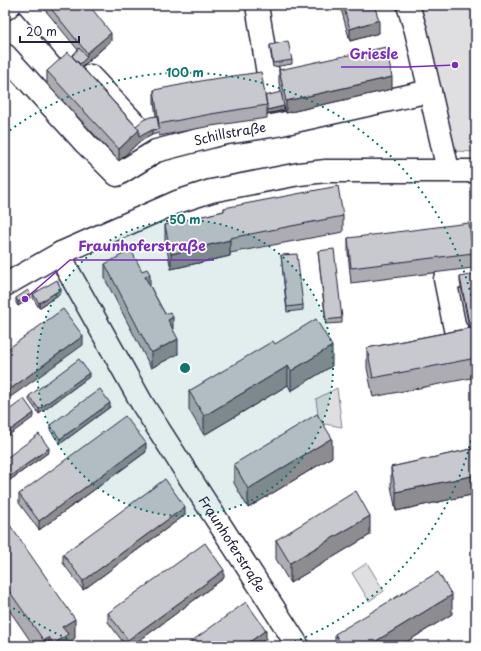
<svg xmlns="http://www.w3.org/2000/svg" width="481" height="651" viewBox="0 0 481 651" font-family="'Playpen Sans',sans-serif">
<style>
.green{fill:#dfdfe2;stroke:#80808e}
.lines{fill:none;stroke-linecap:round;stroke-linejoin:round}
.minor-casing{stroke:#22223b;stroke-width:25}
.minor{stroke:#fff;stroke-width:22}
.wall{fill:#acacb2;stroke:#22223b}
.shaded-wall{fill:#8c8c91;stroke:#22223b}
.building{fill:#c8c8cf;stroke:#22223b}
.ring{fill:none;stroke:#0f766e;stroke-width:2;stroke-dasharray:2 4}
.labels{text-anchor:middle;stroke-width:3.5;stroke-linejoin:round;paint-order:stroke}
.street-label{font-size:13px;fill:#22223b;stroke:#fff}
.centre{fill:#0f766e;stroke:#fff;stroke-width:2}
.ring-label{font-size:12px;text-anchor:middle;font-weight:bold;fill:#0f766e;stroke:#fff;stroke-width:3.5;stroke-linejoin:round;paint-order:stroke}
.leader{fill:none;stroke:#7b2cbf;stroke-width:1.5}
.callout-dot{fill:#7b2cbf;stroke:#fff;stroke-width:1.5}
.callout-label{font-size:14px;text-anchor:middle;font-weight:bold;fill:#7b2cbf;stroke:#fff;stroke-width:3.5;stroke-linejoin:round;paint-order:stroke}
</style>
<rect width="100%" height="100%" fill="#fff"/>
<filter id="ink" filterUnits="userSpaceOnUse"><feTurbulence type="fractalNoise" baseFrequency=".025" numOctaves="2"/><feDisplacementMap in="SourceGraphic" scale="8" xChannelSelector="R" yChannelSelector="G"/><feConvolveMatrix kernelMatrix="1 2 1 2 8 2 1 2 1" color-interpolation-filters="sRGB"/></filter>
<g filter="url(#ink)">
<path class="green" d="M418 5H476V152L454 151 445 107Z
M337 388 342 427 319 423 316 399Z
M367 563 384 591 369 601 352 573Z"/>
<g class="lines">
<defs>
<g id="minor">
<path d="M29 5 74 58"/>
<path d="M257 5 272 99"/>
<path d="M408 5 416 31 448 170"/>
<path d="M5 9 10 5"/>
<path id="s1" d="M5 55 86 144 117 175 156 151 221 134 277 125 430 91"/>
<path d="M90 76 138 127"/>
<path id="s2" d="M61 253 67 269 143 405 298 646"/>
<path d="M476 273 445 279 455 329 469 343 476 342"/>
<path d="M5 285 61 253 177 202 211 191 299 174 326 171H476"/>
</g>
</defs>
<use href="#minor" class="minor-casing"/>
<use href="#minor" class="minor"/>
</g>
<path class="wall" d="M41 5H91L90 6 111 41 82 67 136 126 156 116 154 102V90L265 96H282L279 83V70L392 89 286 113 284 107V110L267 114V118L211 126 159 136V133L152 135 139 142 119 161 47 84V71L72 56 78 50Z
M340 5H374L379 33 350 41Z
M270 45 292 60V64L273 67 270 49Z
M224 208 343 216V232L230 253V256L171 269 165 240V225L224 211Z
M348 238 473 253V268L351 283 348 253Z
M318 251 342 318V323L326 324Z
M281 255 303 305V310L287 312Z
M105 264 150 286 173 329 178 354 151 368 105 279Z
M460 277 476 282V377L373 397 367 368V348L469 328 460 282Z
M61 293 39 308 33 298V294Z
M16 298H30L18 306 16 303Z
M275 344 332 366 291 391 288 385 204 435 189 410V391Z
M89 377 39 414 29 400V396Z
M110 407 60 444 50 430V425Z
M476 448V494L396 511 391 486V467Z
M49 452 6 483 5 482V459Z
M146 452 39 530 19 503V494Z
M332 457 248 508 234 483V464Z
M185 515 83 590 63 563V554Z
M5 523 75 638 68 643V646H34L5 604Z
M370 535 290 583 276 559V540Z
M224 578 132 646H126L108 622V613Z
M452 614 400 646H335V634Z"/>
<path class="shaded-wall" d="M379 20V33L350 41V29Z
M111 33V41L87 62 76 73V68L87 57V53Z
M392 77V89L286 113V101Z
M284 106V110L267 114V110Z
M139 130H152V135L139 142 119 161V149Z
M5 213H6V232L5 233Z
M230 240V256L171 269V254Z
M150 274V289L145 277Z
M61 289V293L39 308V303Z
M30 294V298L18 306V302Z
M173 317V332L168 320Z
M83 336V345L5 401V393Z
M178 339V354L151 368V353Z
M332 346V366L291 391V371Z
M288 366V385L204 435V416Z
M89 373V377L39 414V409Z
M110 403V407L60 444V439Z
M34 413V417L5 438V434Z
M332 438V457L248 508V489Z
M146 443V452L39 530V521Z
M49 448V452L6 483V479Z
M476 475V494L396 511V492Z
M185 507V515L83 590V581Z
M370 516V535L290 583V563Z
M224 570V578L132 646H128V640Z
M452 595V614L400 646H368Z
M75 619V638L68 643V646H54V644L62 627Z
M266 630V639L256 646H244Z
M49 637V646H44V641Z"/>
<path class="building" d="M48 5H89L111 33 87 53Z
M343 5H374L379 20 350 29Z
M288 41 292 60 273 63 270 45Z
M386 47 392 77 286 101 279 70Z
M79 48 87 57 80 64 72 56Z
M68 52 139 130 119 149 47 71Z
M261 72 267 105 211 114 159 124 154 90 206 80Z
M281 92 284 106 267 110V105L265 96Z
M157 116 159 129 152 130 139 137V130L136 126 143 120 150 117Z
M338 186 343 216 230 238V240L171 254 165 225 224 211V208Z
M469 223 473 253 351 268 348 238Z
M334 249 342 318 326 320 318 251Z
M131 250 142 271 147 269 150 274 145 277 165 314 170 312 173 317 168 320 178 339 151 353 105 264Z
M297 254 303 305 287 307 281 255Z
M474 274 476 282V327L470 328 460 277Z
M57 280 61 289 39 303 33 294Z
M28 290 30 294 18 302 16 298Z
M63 309 83 336 5 393V351Z
M316 319 332 346 291 371 288 366 204 416 189 391 273 341 275 344Z
M476 327V358L373 378 367 348Z
M79 359 89 373 39 409 29 396Z
M100 389 110 403 60 439 50 425Z
M24 399 34 413 5 434V413Z
M317 414 332 438 248 489 234 464Z
M125 416 146 443 39 521 19 494Z
M39 434 49 448 6 479 5 477V459Z
M476 448V475L396 492 391 467Z
M165 479 185 507 83 581 63 554Z
M356 491 370 516 290 563 276 540Z
M7 521 75 619 62 627 68 634 54 644 49 637 44 641 5 585V523Z
M205 543 224 570 128 640 108 613Z
M438 572 452 595 368 646H342L335 634Z
M246 602 266 630 244 646H185Z"/>
</g>
<circle cx="185" cy="368" r="148" fill="#0f766e" fill-opacity=".12"/>
<g class="ring">
<circle cx="185" cy="368" r="148"/>
<path d="M476 417A295 295 0 0 1 286 645M84 645A295 295 0 0 1 5 602M5 134A295 295 0 0 1 476 319"/>
</g>
<g class="labels">
<g class="street-label">
<text dy="5" stroke="none"><textPath href="#s1" startOffset="286">Schillstraße</textPath></text>
<text dy="5" stroke="none"><textPath href="#s2" startOffset="338">Fraunhoferstraße</textPath></text>
</g>
</g>
<circle cx="185" cy="368" r="6" class="centre"/>
<g class="ring-label">
<text x="185" y="77">100 m</text>
<text x="185" y="224">50 m</text>
</g>
<path class="leader" d="M455 65L406 67H341M25 299L70 260H214"/>
<g class="callout-dot">
<circle cx="455" cy="65" r="4"/>
<circle cx="25" cy="299" r="4"/>
</g>
<g class="callout-label">
<text x="374" y="59">Griesle</text>
<text x="142" y="251">Fraunhoferstraße</text>
</g>
<rect width="481" height="651" fill="none" stroke="#fff" stroke-width="20"/>
<rect x="10" y="10" width="461" height="631" fill="none" stroke="#22223b" stroke-width="1.5" filter="url(#ink)"/>
<path d="M20 36v6h59v-6" fill="none" stroke="#22223b" stroke-width="2"/>
<text x="26" y="36" font-size="12" fill="#22223b" stroke="#ffffff" stroke-width="3" paint-order="stroke">20 m</text>
</svg>
